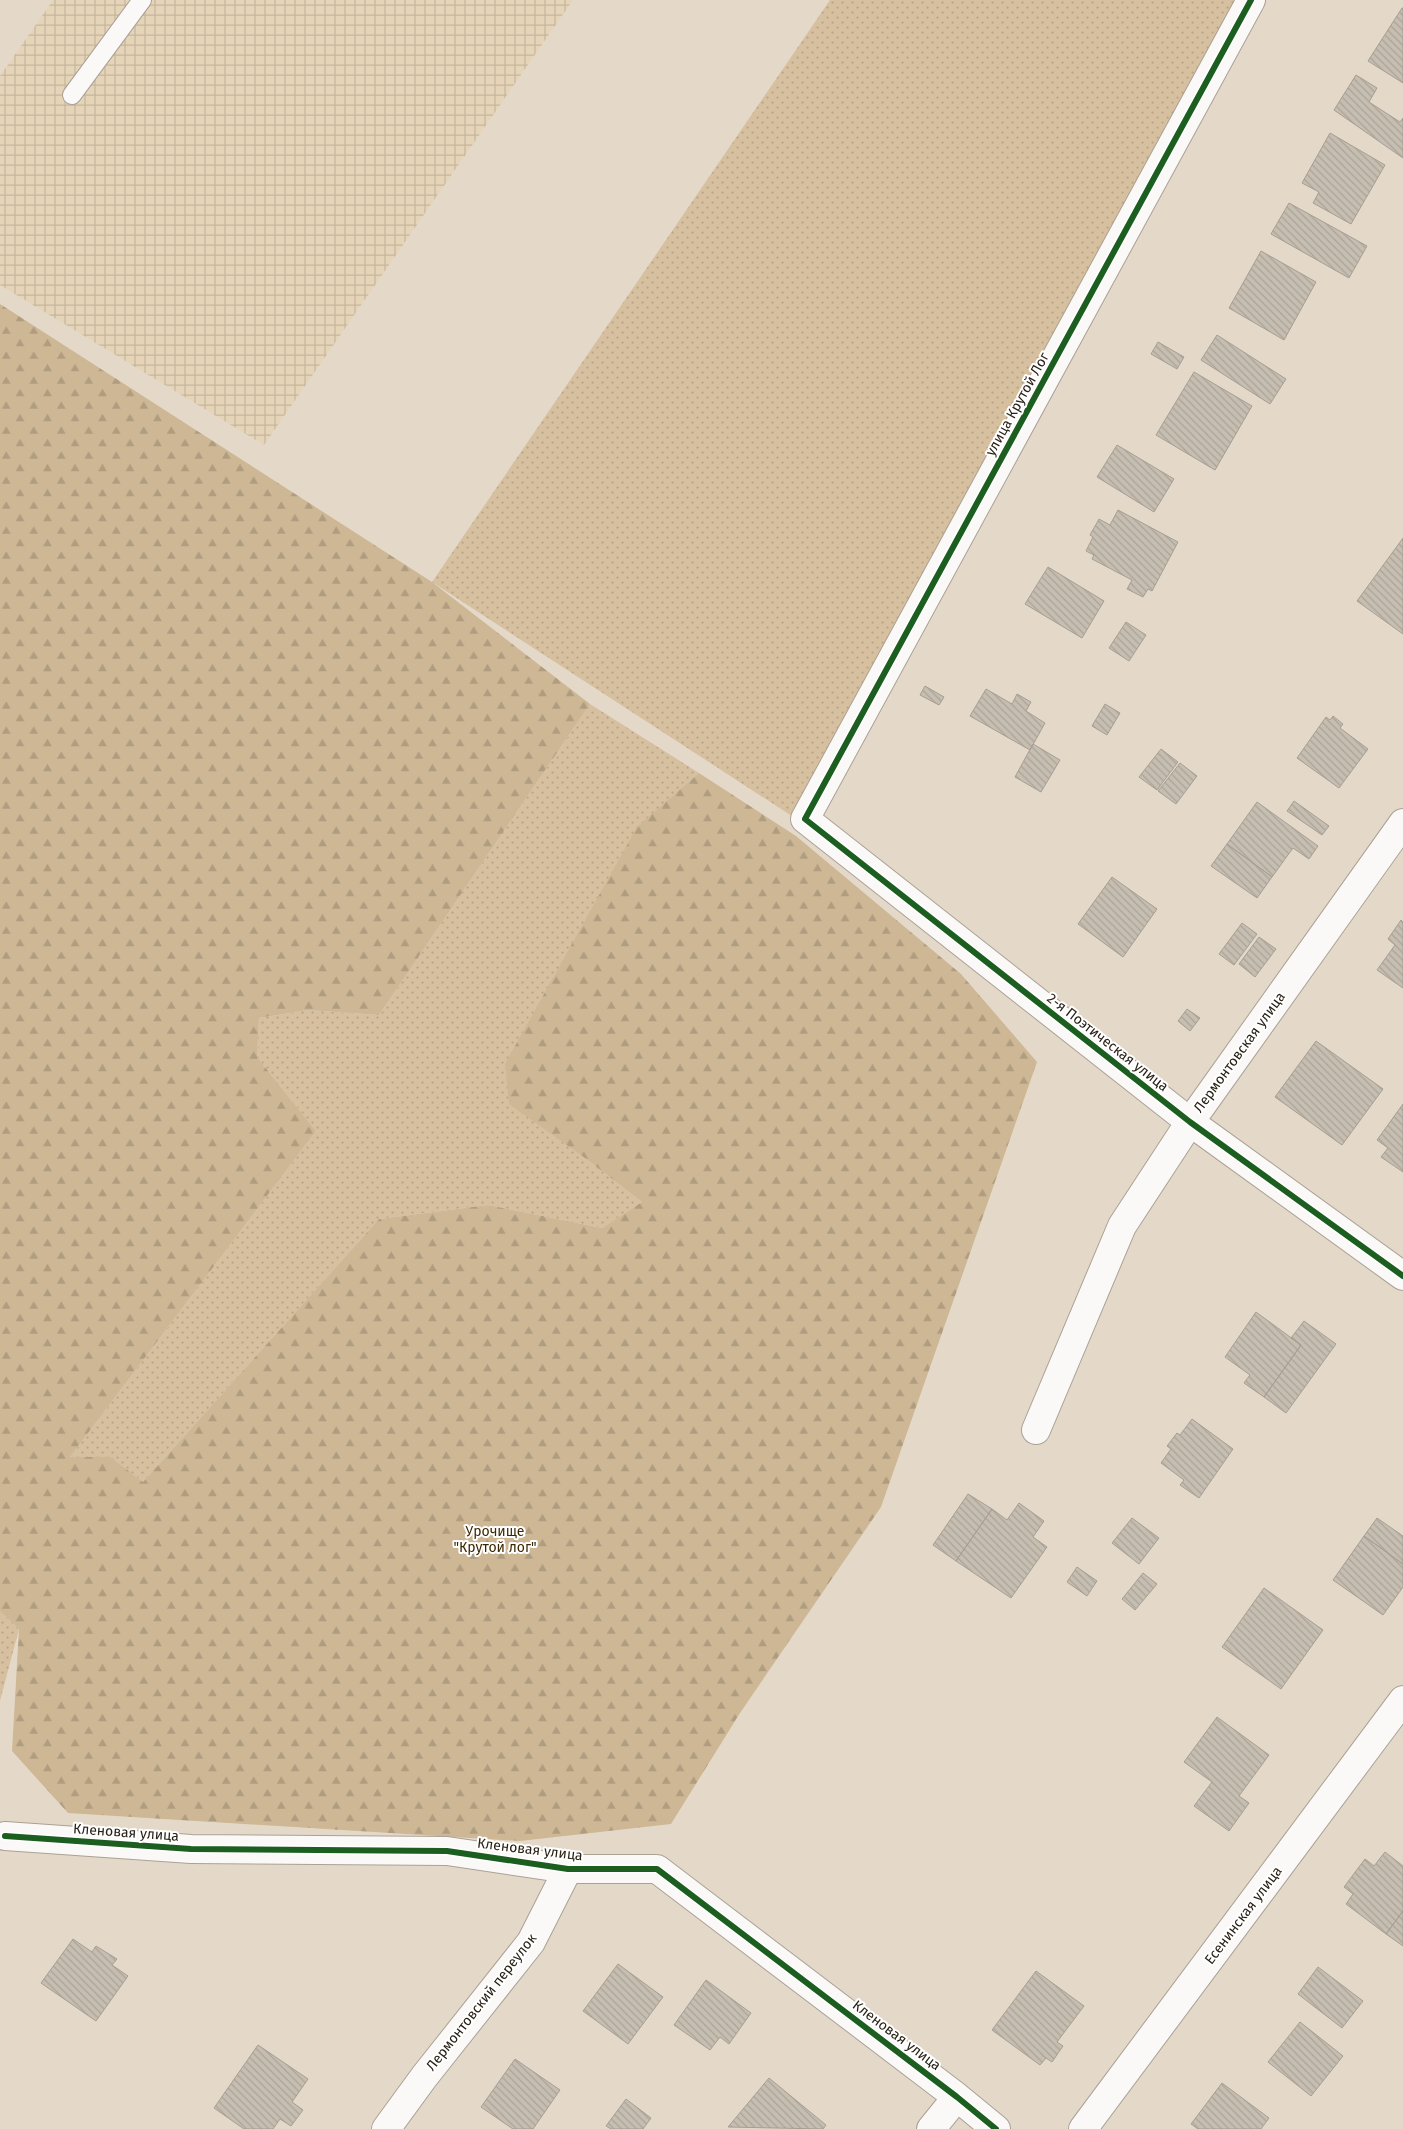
<svg xmlns="http://www.w3.org/2000/svg" width="1403" height="2129" viewBox="0 0 1403 2129" font-family="'Fira Sans',sans-serif">
<style>
.industrial{fill:url(#industrial-grid)}
.grass{fill:url(#grass-dots)}
.forest{fill:url(#forest-firs)}
.building{fill:url(#building-back-hatch);stroke:#a79e92}
.lines{fill:none;stroke-linecap:round;stroke-linejoin:round}
.lane-casing{stroke:#aaa195;stroke-width:20}
.street-casing{stroke:#aaa195;stroke-width:30}
.lane{stroke:#fbf9f7;stroke-width:18}
.street{stroke:#fbf9f7;stroke-width:28}
.cycleway-casing{stroke:#fff;stroke-width:9}
.cycleway{stroke:#1b5e20;stroke-width:6}
.labels{text-anchor:middle;stroke-width:4;stroke-linejoin:round;paint-order:stroke}
.street-label{font-size:14px;fill:#292116;stroke:#fff}
.park-label{font-size:14px;fill:#3d2700;stroke:#fff}
</style>
<defs>
<pattern id="industrial-grid" width="8" height="8" patternUnits="userSpaceOnUse" patternTransform="scale(1.25)"><rect width="8" height="8" fill="#e6d4b8"/><path d="M0 4h8M4 0v8" fill="none" stroke="#c5b69d"/></pattern>
<pattern id="grass-dots" width="8" height="8" patternUnits="userSpaceOnUse" patternTransform="scale(1.25)"><rect width="8" height="8" fill="#d6c09f"/><path d="M2 2h.1M6 6h.1" fill="none" stroke="#b8a588" stroke-width="1.8" stroke-linecap="round"/></pattern>
<pattern id="forest-firs" width="22" height="20" patternUnits="userSpaceOnUse" patternTransform="scale(1.25)"><rect width="22" height="20" fill="#cdb795"/><path d="M5 1l3.5 6h-7zM16 11l3.5 6h-7z" fill="#b09d80"/></pattern>
<pattern id="building-back-hatch" width="6" height="6" patternUnits="userSpaceOnUse" patternTransform="scale(1.25)"><rect width="6" height="6" fill="#c6beb1"/><path d="M-1 5l2 2M0 0l6 6M5-1l2 2" fill="none" stroke="#aaa398"/></pattern>
</defs>
<rect width="100%" height="100%" fill="#e4d9c9"/>
<path class="industrial" d="M53 0H573L264 445 0 285V76Z"/>
<path class="grass" d="M830 0H1244L798 820 432 582Z
M590 704 699 773 637 828 585 1158 642 1202 602 1228 488 1205 379 1219 143 1482 111 1457H70L316 1131 257 1057 259 1018 308 1010 379 1015Z
M0 1611 19 1629 0 1701Z"/>
<path class="forest" d="M0 304 432 582 590 704 379 1015 308 1010 259 1018 257 1057 316 1131 70 1457H111L143 1482 379 1219 488 1205 602 1228 642 1202 585 1158 509 1104 505 1064 637 827 699 773 796 836 961 974 1037 1062 881 1507 740 1713 671 1824 520 1841 68 1813 12 1751 19 1629 0 1611Z"/>
<path class="building" d="M1402 8H1403V83L1368 61Z
M1356 75 1377 88 1369 102 1400 122 1403 118V158L1334 110Z
M1330 133 1385 165 1351 224 1313 203 1319 192 1302 183Z
M1289 203 1367 246 1349 278 1271 234Z
M1261 251 1316 282 1284 340 1229 308Z
M1217 335 1286 379 1270 404 1201 360Z
M1158 342 1184 357 1177 369 1151 354Z
M1194 372 1252 406 1215 470 1156 435Z
M1117 445 1174 479 1154 512 1097 477Z
M1118 510 1178 542 1152 591 1148 589 1143 597 1127 589 1132 580 1092 559 1094 555 1086 551 1093 537 1090 535 1099 519 1110 525Z
M1403 538V634L1357 601Z
M1048 567 1104 601 1082 638 1025 604Z
M1126 622 1146 635 1129 661 1109 648Z
M925 686 944 697 939 705 920 695Z
M986 689 1012 704 1017 694 1031 702 1026 711 1045 723 1030 750 970 716Z
M1105 704 1120 713 1107 735 1092 726Z
M1333 716 1343 724 1340 728 1368 749 1339 788 1297 758 1326 717 1330 720Z
M1033 744 1060 760 1041 792 1015 777Z
M1161 749 1178 762 1157 790 1139 777Z
M1180 763 1197 776 1176 804 1158 791Z
M1294 801 1329 826 1322 835 1287 811Z
M1257 802 1318 846 1309 859 1293 848 1272 877 1227 844Z
M1227 844 1272 877 1257 898 1211 866Z
M1112 877 1157 909 1123 957 1078 924Z
M1401 920 1403 922V988L1377 970 1395 945 1388 939Z
M1242 923 1257 934 1234 965 1219 954Z
M1259 937 1276 949 1255 977 1239 964Z
M1187 1009 1200 1018 1190 1031 1178 1021Z
M1316 1041 1383 1089 1342 1145 1275 1097Z
M1403 1104V1172L1381 1157 1388 1148 1377 1140Z
M1256 1312 1301 1345 1264 1397 1244 1383 1250 1375 1225 1357Z
M1304 1321 1336 1344 1286 1413 1264 1397 1301 1345 1291 1338Z
M1192 1419 1233 1449 1199 1498 1180 1485 1184 1480 1161 1463 1171 1449 1167 1446 1177 1433 1180 1435Z
M968 1494 992 1509 956 1561 933 1545Z
M1019 1503 1044 1521 1033 1537 1047 1547 1011 1598 956 1561 992 1509 1007 1520Z
M1132 1518 1159 1538 1139 1564 1112 1543Z
M1377 1518 1403 1536V1564L1364 1536Z
M1364 1536 1403 1564V1587L1383 1615 1333 1580Z
M1077 1567 1097 1581 1087 1596 1067 1582Z
M1143 1573 1157 1584 1135 1610 1122 1599Z
M1264 1588 1323 1630 1281 1689 1222 1647Z
M1217 1717 1269 1755 1239 1796 1249 1803 1229 1831 1194 1806 1212 1782 1184 1762Z
M1385 1852 1403 1866V1911L1386 1934 1346 1904 1353 1894 1344 1887 1365 1859 1374 1866Z
M1403 1911V1946L1386 1934Z
M73 1939 92 1952 96 1946 117 1959 112 1965 128 1976 96 2021 41 1983Z
M618 1964 663 1997 628 2044 583 2011Z
M1318 1967 1363 2001 1342 2028 1298 1994Z
M1036 1971 1084 2006 1057 2042 1063 2046 1052 2062 1046 2058 1040 2065 992 2030Z
M706 1980 751 2013 729 2044 720 2037 710 2050 674 2025Z
M1300 2022 1343 2056 1311 2096 1268 2062Z
M258 2045 308 2079 292 2102 303 2110 291 2126 280 2119 273 2129H244L214 2108Z
M515 2059 560 2090 533 2129H513L481 2107Z
M769 2078 826 2125 823 2129 728 2127Z
M1222 2083 1269 2118 1261 2129H1198L1191 2124Z
M626 2099 651 2118 643 2129H611L606 2126Z"/>
<g class="lines">
<defs>
<path id="lane" d="M72 95 142 0"/>
<path id="street" d="M1251 0 805 819 1190 1122 1403 1276
M1036 1430 1122 1226 1190 1122 1403 823
M5 1836 191 1849 447 1851 568 1869H657L957 2097 996 2129
M386 2129 424 2077 531 1942 568 1869
M931 2129 957 2097
M1083 2129 1403 1700"/>
</defs>
<use href="#lane" class="lane-casing"/>
<use href="#street" class="street-casing"/>
<use href="#lane" class="lane"/>
<use href="#street" class="street"/>
<defs>
<path id="cycleway" d="M1251 0 805 819 1190 1122 1403 1276
M5 1836 191 1849 447 1851 568 1869H657L957 2097 996 2129"/>
</defs>
<use href="#cycleway" class="cycleway-casing"/>
<use href="#cycleway" class="cycleway"/>
</g>
<g class="labels">
<g class="street-label">
<text transform="translate(1017 404) rotate(-61)" y="5">улица Крутой Лог</text>
<text transform="translate(1108 1042) rotate(38)" y="5">2-я Поэтическая улица</text>
<text transform="translate(1239 1052) rotate(-54)" y="5">Лермонтовская улица</text>
<text transform="translate(126 1832) rotate(4)" y="5">Кленовая улица</text>
<text transform="translate(530 1849) rotate(7)" y="5">Кленовая улица</text>
<text transform="translate(1243 1915) rotate(-53)" y="5">Есенинская улица</text>
<text transform="translate(481 2002) rotate(-52)" y="5">Лермонтовский переулок</text>
<text transform="translate(897 2035) rotate(37)" y="5">Кленовая улица</text>
</g>
<g class="park-label">
<text x="495" y="1536">Урочище<tspan x="495" dy="16">"Крутой лог"</tspan></text>
</g>
</g>
</svg>
